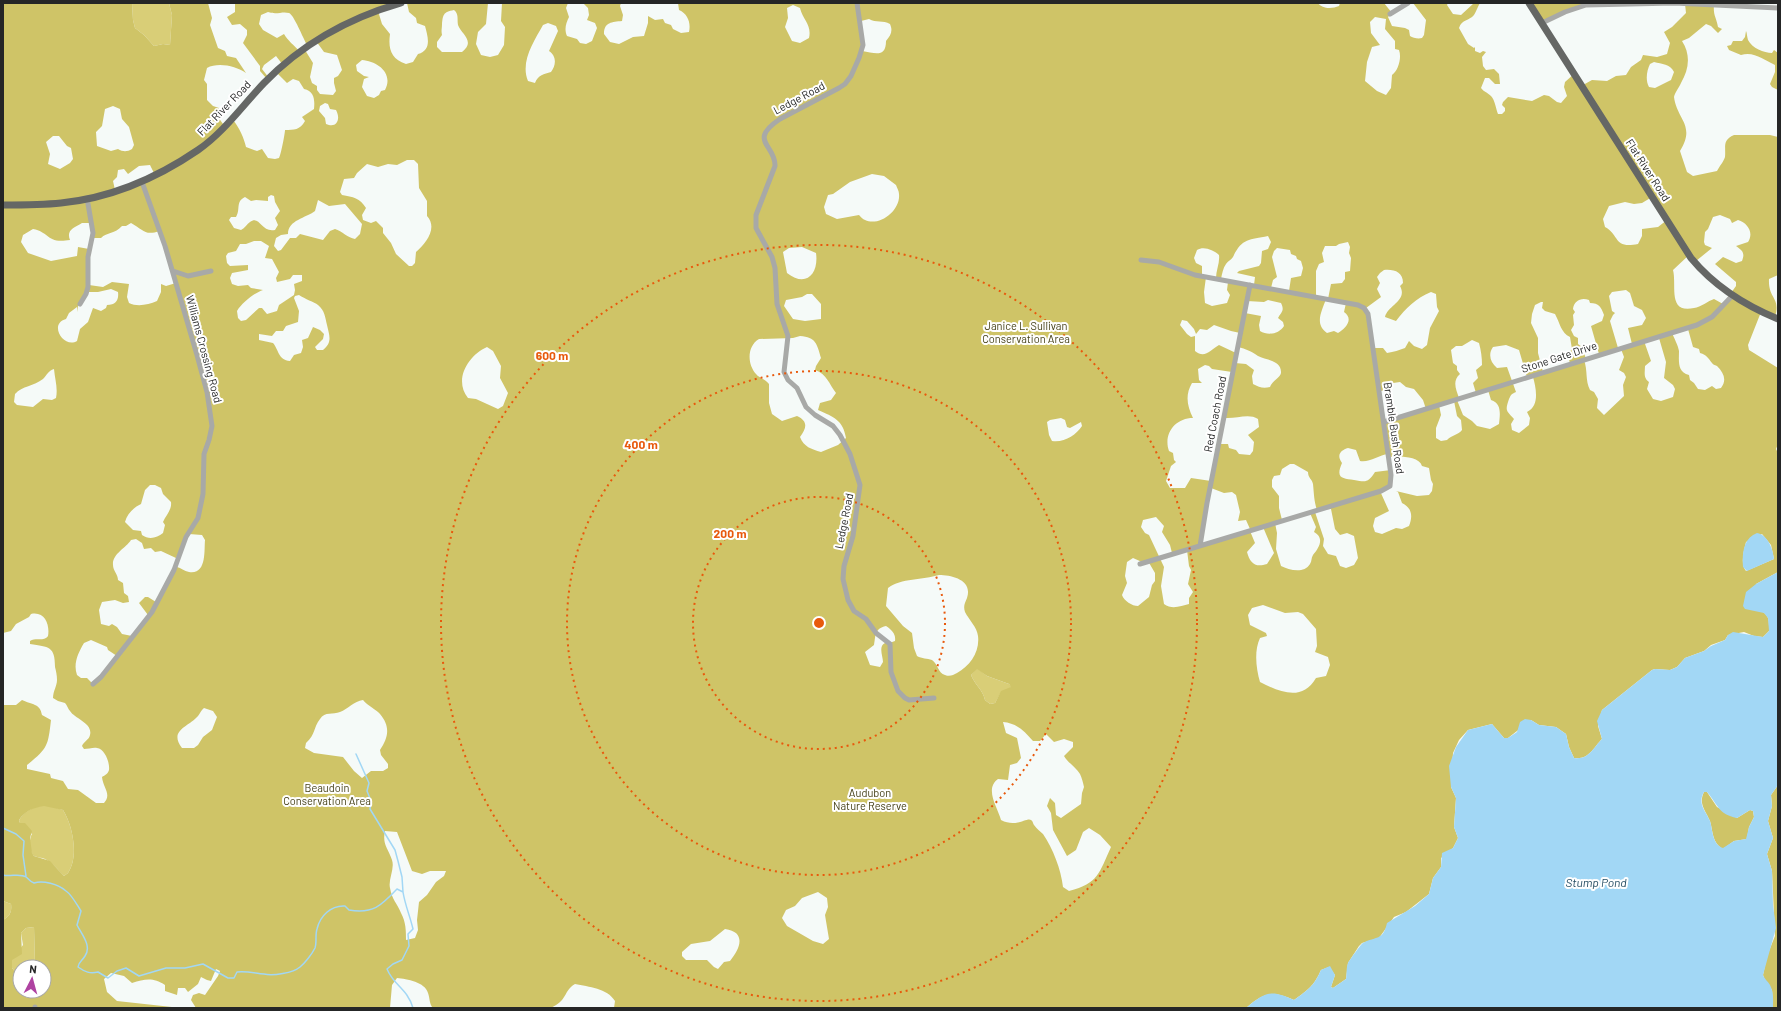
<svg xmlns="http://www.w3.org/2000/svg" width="1781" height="1011" viewBox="0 0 1781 1011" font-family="Barlow,sans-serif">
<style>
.green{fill:#d9ce77}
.forest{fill:#cfc467;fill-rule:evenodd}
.water{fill:#a2d7f5;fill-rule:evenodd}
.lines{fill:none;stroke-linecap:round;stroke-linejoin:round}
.stream{stroke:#a2d7f5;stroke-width:1.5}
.minor{stroke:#a8a9a7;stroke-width:5}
.major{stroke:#656765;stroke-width:7}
.ring{fill:none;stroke:#e8590c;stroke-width:2;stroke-dasharray:2 4}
.labels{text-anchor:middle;stroke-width:4;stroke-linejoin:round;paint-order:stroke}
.street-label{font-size:11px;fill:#252626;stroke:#fff}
.park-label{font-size:11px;fill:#47421a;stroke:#fff}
.water-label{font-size:12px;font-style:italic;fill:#254d63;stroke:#fff}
.centre{fill:#e8590c;stroke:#fff;stroke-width:2}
.ring-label{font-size:12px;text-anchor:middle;font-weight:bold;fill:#e8590c;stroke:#fff;stroke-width:4;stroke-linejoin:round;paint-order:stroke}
</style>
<rect width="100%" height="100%" fill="#f5faf8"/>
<path class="green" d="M132 3H169L172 15 170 45 163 44 154 46 144 35 135 28 133 20Z
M977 668 987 676 1009 684 1012 687 1000 694 995 703 990 704 985 700C983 690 975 685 971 675Z
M48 805 63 810C73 826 79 857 68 873L64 876C58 870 53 863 45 859 42 857 36 858 33 855 29 850 29 838 32 834L20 823 19 820C26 809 36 806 48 805Z
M3 901 11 904C12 912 10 916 3 920Z
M34 927 35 967H20V978L12 968V959L23 945 21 933 26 928Z"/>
<path class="forest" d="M3 3H132L133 20 135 28 144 35 154 46 163 44 170 45 172 15 169 3H208L212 18 210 25 218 48 225 51 227 56 236 58 246 73C236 66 218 62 207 68L204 80 207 84V100L213 106 219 108 218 117 223 124 233 120C239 127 244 138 246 147L257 151 262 149 268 158 275 159 279 158C281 155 285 133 285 130 294 130 300 130 305 121L302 117 314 109C315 99 314 91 304 89L299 81 293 79 287 83 277 73 283 65 276 56 264 65 262 69 269 78 267 79 260 71V66L243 43 247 35V30L240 24 232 25 227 17 235 12V3H401L378 11 382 24 390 34C388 49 391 59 406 64L413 62 418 54C432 50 428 37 425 26L417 23 416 18 409 12 407 3H488L486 24 478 32 476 44 481 55 490 57 498 55 504 45 505 27 501 21 502 3H568L566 8 569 17C566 23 564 29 567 36L577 39 580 43 586 44 592 41 597 28 595 23 587 20 589 15 588 8 583 3H621L620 6 623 15 622 21C612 22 604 22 604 34L610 42 619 44 633 37 644 36 648 23V16L655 20 663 19 665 23 671 25 673 29 681 33 689 32C691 23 688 14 679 10L678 3H1318C1322 9 1332 9 1339 6L1340 3H1384L1392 13 1388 17 1392 26 1405 28 1409 30 1410 36C1413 38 1418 39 1422 38L1424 35 1426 20 1413 3H1448L1447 5 1453 14 1461 15 1474 3H1480C1478 6 1476 12 1474 15 1469 21 1462 19 1459 28L1468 44 1474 48 1475 47V51L1480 53 1483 51 1486 52 1482 57 1483 66 1486 70 1494 69 1499 74 1500 84H1495L1489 78H1485L1481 88C1484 92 1487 92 1491 96 1495 100 1496 109 1498 114H1502L1505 111V108L1502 105 1503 102 1508 97 1532 101 1544 95 1549 96 1557 102 1561 103 1567 96 1564 87 1565 82 1574 74 1583 85 1592 80 1607 81 1616 76 1626 75 1631 67 1641 60 1643 55 1657 57 1667 54 1670 43 1664 32 1672 27 1686 13 1685 4H1714C1713 16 1716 16 1718 27L1722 29 1718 33 1711 26 1706 24 1689 38 1682 41C1691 55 1689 69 1681 83 1679 88 1675 92 1674 97 1677 120 1696 125 1680 151L1687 172 1693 176 1717 171C1719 167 1724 161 1725 157 1726 147 1722 140 1734 135H1770L1778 137V275L1769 279C1768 299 1781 297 1775 317L1761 312 1748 345 1749 350 1778 368V444L1776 449 1778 453V572L1756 584 1760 611C1770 614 1769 622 1769 631L1763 637 1754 636 1744 632 1728 635 1725 640 1711 645 1704 651 1685 658 1677 667 1670 670 1655 669 1652 670 1602 710 1598 726 1602 739C1593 748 1589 760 1574 758L1569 747 1566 734 1556 727 1539 725 1531 720 1508 738H1504L1492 724 1468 730 1459 740 1453 753 1451 787 1456 798 1454 827 1458 838 1453 848 1441 858V867L1433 878 1429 894 1406 912 1394 917 1379 938 1362 943 1359 946 1348 963 1346 979 1333 988 1331 987 1335 975 1329 967 1321 970C1314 986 1308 990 1294 1000 1273 990 1263 993 1246 1008H614L615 1001C607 988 589 987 575 984 563 991 568 1001 550 1008H433C429 1004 430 998 428 993 425 982 407 979 397 978L392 985 390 1008H196L191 1000 193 995 199 993 205 995 218 976 220 971 216 969 211 981 207 980 201 977 198 984 188 992 185 988H178L177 995 165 991V985C153 977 145 979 132 983L124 976 111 973 104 979 107 992 117 1001 181 1008H3V920C10 916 12 912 11 904L3 901V705H16L22 700C32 705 40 703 42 715L51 720C48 746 48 748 27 765V769L50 774 51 778 63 781 68 789 78 790 96 803H104C112 794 103 788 102 777 105 775 108 774 109 770 110 763 105 749 97 748 94 747 88 749 84 749L82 746C84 741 89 740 90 735 93 723 75 719 70 711 68 709 67 705 65 703L58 701 53 698C53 691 57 686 57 680 57 675 56 671 55 667 55 646 49 647 30 644V641C36 637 44 642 48 636 50 625 45 611 31 614L29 617 16 624 11 631 3 633ZM793 5 800 8C803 20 812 25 809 38L800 43 792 41 785 27 788 18 787 8ZM454 10C459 14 457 19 458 25 461 34 476 41 462 52H442L437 47V42L442 35C441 30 442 29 442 24 443 15 443 12 454 10ZM268 12C277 15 282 11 289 13 294 15 303 38 307 45L316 41 324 52 337 55 342 70 338 76 334 78V83L336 91 333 95 320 94 317 90V86L312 83 310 77 313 63 305 50 299 51C294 45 288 41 284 34L277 38 263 30 259 24 261 15ZM1375 17 1386 19 1385 29 1395 41V49L1399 50C1402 58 1398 71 1392 75L1391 88 1386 95 1377 91 1365 81 1367 62 1372 47 1380 45 1371 33 1370 22ZM869 19C876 23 883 20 890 24 893 31 891 35 886 41 886 58 875 53 862 51L861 21ZM548 23 556 26 558 31 549 51C557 56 556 66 551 72 544 74 538 75 535 83L528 81C520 62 534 41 543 25ZM362 60C377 61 394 73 385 90L381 91 379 95 374 98 367 96 362 87 364 79 369 77 364 76 357 71 356 65ZM1654 62C1662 64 1670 64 1674 72L1671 80 1655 88 1649 87C1645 80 1647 70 1650 64ZM325 103 328 104 330 109 336 110C341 119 337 129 326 124L325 118 319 111 320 106ZM113 106 120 109 122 119 129 127 134 145 132 149C127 152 123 152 118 149L111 151 97 146 96 132 102 126 105 109ZM53 136H59L67 146 71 148 73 159 70 163 60 169 48 164 50 154 46 142ZM407 160H414L418 164 419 188 427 201V216C438 228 426 243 416 252L415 263 412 266H409L396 254 391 243 383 233V228L376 221 371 223 363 220 362 215 366 208C360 198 353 197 342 195L340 192 344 179 354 178 357 173 367 164 378 167 388 164 397 165ZM150 165 155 175 115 190 113 181 117 177 118 170 124 169 128 174 139 166ZM872 174 884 176 896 185C897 188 899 191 899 194 901 213 872 232 859 215L837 219 826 214 824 207 828 195 833 194 850 182ZM271 195 274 196 275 202 280 211 275 218 278 225 275 230C261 233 260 215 250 222 247 224 245 228 241 230L234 228 229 220 231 217H236C241 209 235 202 245 197L251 201 256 200 268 201V197ZM1652 197 1667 220 1658 227 1642 229V236L1638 244C1613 249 1620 235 1605 227L1603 219 1609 206 1625 202 1634 204 1642 203ZM318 200 329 206 345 204 362 224 360 234 355 239C348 238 342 231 335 229L330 231 323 240 300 234 296 238H290L281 250 278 251 274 246 276 238 281 235 288 234C288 220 306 218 315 211ZM1720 215 1730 219 1732 223 1738 220C1748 223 1754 233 1748 242L1736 246C1743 251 1745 253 1742 261L1736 263 1723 257 1715 264 1736 282V286L1723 304 1714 299C1708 301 1701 307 1694 308 1667 314 1677 285 1673 270L1689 255 1696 261 1712 248 1705 245 1704 242 1705 232 1708 229 1713 217ZM82 223H92L93 238H101C107 232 115 234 122 226H126L131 223C144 230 144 236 160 231L176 283 166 286 161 284V292L157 301C148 305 137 307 129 303L127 297 129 284 112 282 103 287 89 285V249L78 247 77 256 51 261 28 253 21 242 23 235 33 229C50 232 46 244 70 240 66 230 74 228 82 223ZM1268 236 1271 242 1268 249 1262 251 1261 263 1259 266 1239 271 1237 273 1255 277 1254 285 1228 282 1227 290 1230 295 1227 303 1212 306 1205 303 1204 292 1206 277 1202 275V266L1196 263 1194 258 1197 250C1204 246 1213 250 1219 255 1220 263 1216 270 1216 278L1221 279C1222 274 1223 268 1226 264 1228 261 1231 260 1233 257 1242 238 1249 240 1268 236ZM254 241H261L269 246 265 258 272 259 279 272 276 278 277 282 290 279 293 275H302V281L294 284 295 290 294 295 279 305 277 311 267 314 262 308H259L246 320 241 321 238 318 237 311C242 303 254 293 263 290L251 288 248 285 238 286 232 284 230 278 232 273 248 270V265L230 266 227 263 226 256 228 253 236 251 240 244H246ZM1348 242 1350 247 1349 253 1351 258 1350 271 1345 272V279L1342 283 1331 284 1328 299 1346 303 1344 312C1354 319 1346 328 1338 333L1334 331 1327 333C1314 324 1322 311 1326 299L1316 296V271L1319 264 1324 262 1322 253 1325 246H1336L1339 244ZM802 247 816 253C819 274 806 288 787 273L783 252 789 248ZM1277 248 1290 250 1291 254 1296 256 1297 259 1301 261 1303 268 1301 276 1291 278 1289 291 1271 288 1273 280 1277 277 1272 257 1274 251ZM1384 270C1394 269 1403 272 1403 283L1400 286C1408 301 1388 305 1385 317L1396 321C1406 308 1416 298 1431 292L1436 294 1437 307 1439 311 1430 328 1427 345 1422 349 1414 346 1409 341 1405 348C1399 350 1394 352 1387 353L1383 348H1373L1366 308 1381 297 1377 289 1380 283 1377 277 1380 273ZM111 289 118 292C119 300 116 305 107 305L106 308 101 311 93 308 88 322 80 329 77 341C64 349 48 324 66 319L69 313 77 307V312L78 306 87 292H98ZM1626 290 1630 293 1634 306 1642 310 1646 318 1642 325 1628 328 1632 344 1621 349 1624 357 1619 370 1624 373 1626 377 1623 385 1624 396 1604 415 1597 408 1598 399 1594 392 1590 390C1585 380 1588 371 1584 360L1586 359 1582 347 1578 344V338L1574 336 1571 330 1574 325 1573 315 1575 312 1573 309C1574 301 1581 297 1589 300L1590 303C1599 303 1601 307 1604 315L1602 321 1591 326 1599 354 1618 348 1610 321 1613 315 1615 313 1612 311 1609 296 1612 292ZM807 294H812L821 304V319L805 321 793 319 784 306 786 300 802 297ZM299 295C305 299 314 302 318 305 325 311 325 317 327 325 329 335 333 342 323 350H317L315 347 323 339 324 334 320 330 313 327 308 338 302 340 303 347 301 353 294 355 290 361C278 360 279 350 273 343L259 340V334L272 336 276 331H283L286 326 298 322 299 311 294 298 295 296ZM1268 300 1281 303C1285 311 1281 312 1278 318L1283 322 1284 326C1279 334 1268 336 1260 331L1259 325 1261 316 1245 313 1247 301 1264 302ZM1541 302H1543L1542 308 1545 311 1555 314C1560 323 1561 333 1570 337L1572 349 1568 354 1570 364 1543 372 1538 353V338L1531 323 1532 314 1535 305ZM1182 320 1187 321 1194 329 1196 334 1200 329 1207 330 1214 325 1231 331 1240 333 1238 347C1246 349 1251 351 1258 356 1265 360 1282 360 1281 373 1280 378 1273 380 1270 387 1263 389 1259 387 1253 384L1252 376 1254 370 1246 364 1235 363 1236 353 1219 345C1210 350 1205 359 1195 351V336L1191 337 1187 334 1180 325ZM1688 329 1693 347 1699 349 1700 353C1707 355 1708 358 1712 363 1713 365 1716 365 1717 366 1724 373 1727 380 1721 388L1716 389 1712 386 1705 390 1698 389 1694 383 1690 380 1689 375C1677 372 1679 361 1679 351 1678 345 1674 338 1672 333ZM800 336C816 337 817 344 821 358L816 366 815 370C827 374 829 384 836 393L831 400 820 403 818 410C834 417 843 420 846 438L838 445 821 452C811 449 804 447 800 437 807 428 808 421 797 416L782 421 772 414 769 403V384C765 379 759 378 756 374 747 364 747 346 759 339L793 338ZM1659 338 1666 362 1664 378 1673 385 1675 389 1673 397 1661 401 1653 399 1647 389 1649 382C1643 378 1645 372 1645 366L1651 361 1644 341ZM1472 340 1479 343C1481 350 1482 358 1482 365L1476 370 1478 378 1473 383 1476 393 1488 390 1491 400C1502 403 1500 415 1499 424L1490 429 1477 426 1472 421 1463 415 1457 400 1459 398C1456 389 1452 381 1460 374L1457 370V366L1453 363 1451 350 1456 346H1462ZM1506 345 1519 350 1527 377H1533C1536 388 1540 406 1527 412L1530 418 1529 425 1519 433 1512 430 1511 424 1514 419C1506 410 1505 411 1509 399 1511 395 1511 394 1516 392L1507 367 1497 368C1490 362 1488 354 1493 347ZM487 347 493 351 501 366 500 378 508 393 503 406 498 409 476 399 468 398C453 379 469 355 487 347ZM1205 365 1209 366 1212 369 1232 372 1225 418C1236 419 1249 413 1258 419L1259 427 1248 435 1254 442 1253 451 1250 455 1239 454 1236 450 1229 448 1228 444H1219L1211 481 1191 478 1185 488H1170L1166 481 1171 466 1176 462 1174 460 1173 453 1169 451C1163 434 1175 418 1193 418 1187 406 1185 395 1192 383H1202L1199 380 1198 369ZM54 369C55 380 58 388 56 398L52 400 43 399 33 407 17 405 14 402 15 394C22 386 34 386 43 379 47 375 48 371 54 369ZM1400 382 1406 387 1414 389 1423 400 1426 409 1384 421 1380 391 1389 390 1393 383ZM1454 401 1457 416 1461 420 1462 430C1458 435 1452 435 1447 440L1441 441 1436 438V428L1441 415 1439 405ZM1061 418 1065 420 1067 427 1070 428 1081 422 1082 426C1076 435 1064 443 1052 441L1049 435 1047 422 1050 420ZM1348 448 1356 450 1360 461C1369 463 1379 455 1388 454L1390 457C1398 456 1419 456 1422 466L1429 468 1431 480 1433 484 1432 491 1429 495 1417 496 1396 491 1398 492 1402 503C1412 508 1413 516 1409 526L1402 529 1396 528 1382 534 1375 532 1373 526 1375 518 1389 511 1380 491 1391 485V470L1375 472C1368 483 1366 482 1354 480 1343 478 1335 479 1342 463 1336 455 1341 450 1348 448ZM1290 464H1294L1308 472C1308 478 1312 479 1313 484 1314 494 1314 501 1317 510L1331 509 1335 529 1340 535 1347 533 1354 536 1358 558 1354 565 1346 568 1340 566 1336 556 1328 554 1323 546 1324 539 1315 512 1310 513 1316 527 1314 532C1325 538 1319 548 1313 555 1311 558 1312 561 1310 564 1304 574 1289 570 1281 566L1276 549 1277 533 1275 523 1282 520 1279 508V496L1272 487V480L1274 476 1280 475 1282 469ZM150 485H155L161 488 163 494 171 502C172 510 166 515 163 522L165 525 163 533C157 538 149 540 142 535L141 531 133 530 125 522C127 514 134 507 141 504L145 490ZM1211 488 1224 493 1232 492 1236 495 1240 512 1238 521 1246 520 1250 529 1263 527 1274 553 1267 564C1255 568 1250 563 1247 552L1255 543 1250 531 1200 544ZM1156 517 1164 526 1162 532 1170 545 1172 553 1187 550 1189 566 1191 570 1188 584 1193 592 1189 598V604C1181 606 1172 610 1164 604L1161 586 1164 567 1149 535 1145 533 1141 527 1143 520ZM189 534 202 535 205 540C204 550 207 575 189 572 184 571 181 568 177 567L156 602 148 597H145L139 603 148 615 132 636 122 634 117 627 112 624 109 626 101 624 99 610 102 602 115 600 123 603 129 602 128 596 124 593 123 583 118 580C118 574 113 571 113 565 112 554 126 548 131 540L136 539 142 543 144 549 151 548 155 552 161 551 176 558ZM1762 534 1771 545 1774 559 1746 571C1740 563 1744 551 1746 542ZM1133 558 1142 562 1148 561 1155 573V581L1152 585 1149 597 1138 606C1132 606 1124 601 1122 595L1127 583 1125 576 1127 562ZM939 575C952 575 973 580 967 598 965 603 963 606 965 612 969 620 977 627 978 636 980 652 970 666 957 673 953 675 950 677 945 675 938 673 938 664 932 660 927 658 922 659 917 656L914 648 912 633 903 626 886 606 888 588C901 578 923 580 939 575ZM1263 605 1285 613 1298 612 1303 614 1316 629 1317 646 1315 652 1328 657 1330 665 1326 676 1316 678C1302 702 1280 692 1260 682 1256 668 1254 651 1260 638L1267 636 1266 633 1250 625 1248 615 1252 608ZM886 626C892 630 896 634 895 641 891 643 888 642 885 643 878 646 883 657 883 662L880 667 870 665 865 652 874 645C876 635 874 629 886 626ZM91 640 107 647 108 650 117 656 93 684 87 678H81L77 675C73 664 78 653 84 643ZM977 669 987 676 1009 684 1011 687 1001 691 995 703 990 704 985 700C983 690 975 685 971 675ZM363 700C368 706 377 710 380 714 391 727 388 738 380 750L381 755 388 764V768L383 771H371L362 778 354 771 343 757 314 753 305 748 306 743C316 734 313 728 320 719 325 711 333 715 340 712 348 709 354 701 363 700ZM204 708 213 711 217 717 212 730 203 737 198 745 194 748H182C169 731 187 727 196 718 200 715 200 711 204 708ZM1003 722C1017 723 1025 732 1033 741H1040L1046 734 1054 742 1064 739 1073 742V747L1064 756C1068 763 1076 767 1080 774 1082 778 1083 783 1084 787L1082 793 1081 804 1061 818 1056 815 1055 803 1050 798 1047 806 1051 813 1053 830 1067 856 1076 850 1083 832 1089 828 1100 835 1111 847C1099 873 1099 883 1069 891L1063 887C1061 869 1053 849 1043 834 1040 831 1037 829 1034 825 1033 824 1033 821 1031 820 1027 817 1016 828 1001 820 998 808 984 789 998 779L1008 780 1010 765 1017 763 1021 758 1017 738 1006 733ZM44 806 63 810C73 826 79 857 68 873L64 876 50 861 34 856 32 853 30 838 32 831 25 823H20L19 820C26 810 33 808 44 806ZM385 831 397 832 412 871 422 874 430 871H446L444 876 436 882 427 895 419 902 417 920 418 930 415 938 406 940C406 931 406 922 401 913 397 903 392 900 390 888 388 879 395 869 392 860 388 848 382 844 385 831ZM818 892 827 898 828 907 825 915 829 939 823 944 813 941 787 926 782 918 786 910 795 906 802 898ZM34 927 35 967H44V991H20V978L12 968V960L22 954 21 933 26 928ZM725 929C747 932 740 949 730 961L724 962 718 969 714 967 707 960H686L682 956V952L691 944 710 941Z
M1529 3H1613L1587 4 1544 22Z
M1746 31C1747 33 1747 37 1748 40 1752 48 1764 53 1772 53L1774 50 1778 53V90L1772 87 1770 84 1775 72V65C1764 60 1754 51 1741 55L1729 50 1727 46 1731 45 1733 41H1742L1745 37Z
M1778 785V1008H1773L1772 990 1765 981 1763 975 1767 956 1775 936 1772 871 1767 854 1773 838 1768 821 1772 806 1771 795Z
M1704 792H1707L1717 807 1737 818 1750 810 1753 811 1754 817 1749 827 1747 839 1734 841 1723 849C1712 843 1713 831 1710 821 1706 811 1698 804 1704 792Z"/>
<path class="water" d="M1757 533C1768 535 1773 549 1774 559L1747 571 1743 567C1742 554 1743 538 1757 533Z
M1778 572V785L1771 795 1772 806 1768 821 1773 838 1767 854 1772 871 1773 905 1776 928 1763 975C1765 980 1768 981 1770 985 1774 992 1773 1001 1773 1008H1246C1265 992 1271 989 1294 1000 1308 990 1314 986 1321 970L1330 966 1335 975 1331 987 1333 988 1346 979C1347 974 1346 968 1348 963 1349 961 1361 944 1363 943 1376 936 1383 941 1387 923L1415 906 1429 894 1433 878 1441 867 1442 853 1453 848 1458 838 1454 827 1456 798 1451 787 1449 766 1456 747 1468 730 1492 724 1504 738H1508L1517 732 1520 722 1525 719 1531 720 1539 725 1556 727 1566 734 1569 747 1574 758C1589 760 1593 748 1602 739L1597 721 1602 710 1652 670 1655 669 1670 670 1677 667 1685 658 1704 651 1711 646 1725 640 1728 635 1733 632 1763 637 1769 631 1768 618 1764 613 1745 609 1743 606 1746 592 1756 584ZM1704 792H1707C1719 806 1718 814 1737 818L1750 810 1753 811 1754 817 1749 827 1746 839 1734 841 1723 848C1712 844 1713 831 1710 821 1706 811 1697 804 1704 792Z"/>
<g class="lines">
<path class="stream" d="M356 754 369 783 367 791 371 801 370 809 395 850 398 861 402 877 403 892
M3 828 16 834 24 841 23 855 26 876
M3 875C10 877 20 873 26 877 29 879 30 882 34 883 43 880 58 884 66 891 72 895 77 905 81 911L77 925C82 935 92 946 85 956 82 961 79 961 78 967 85 972 90 974 98 972L108 978 117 971 126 968 139 976 166 968H185L203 964 228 978H234L237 972C247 971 254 973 264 974 273 976 293 973 300 967 305 963 312 954 315 948 317 942 315 935 317 929 320 916 331 905 345 906L349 910C373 914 381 906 397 889L403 892C405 905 410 916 413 929L408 934 409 946 402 960 393 964 387 969C394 986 407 988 413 1008H423"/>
<path class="minor" d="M857 3 863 45 859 58 851 76 845 84 839 88 780 119C747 141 776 145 775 166L756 215V228L772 257 775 268 777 304 788 336 784 372 788 380 797 388 806 407 815 415 833 426 840 435 850 454 860 485 853 536 844 566 843 579 848 600 854 611 866 619 876 633 890 644 891 672 898 691 905 698 909 700 934 698
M1390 14 1408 3
M1542 23 1565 12 1586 5 1674 3 1778 8
M173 271 188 276 211 271
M80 304 86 294 88 287V257L93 233 87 198
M1384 422 1697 325 1712 317 1732 296
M1200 546 1207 503 1250 285
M1140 564 1381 491 1390 486 1391 475 1368 314 1364 308 1358 305 1195 275 1159 262 1141 260
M93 684 101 677 152 612 174 570 186 537 198 518 203 494 204 454 209 440 212 426 207 392 197 355 165 246 142 182
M35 1008V1007"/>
<path class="major" d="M1529 3 1691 258C1715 287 1744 305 1778 319
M3 205C22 205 42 205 61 203 111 198 157 178 198 150 224 132 242 106 264 83 302 44 349 18 401 3"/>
</g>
<g class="ring">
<circle cx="819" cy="623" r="126"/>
<circle cx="819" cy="623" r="252"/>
<circle cx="819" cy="623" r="378"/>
</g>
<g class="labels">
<g class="street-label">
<text transform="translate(799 98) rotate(-28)" y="4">Ledge Road</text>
<text transform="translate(224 108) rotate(-46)" y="4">Flat River Road</text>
<text transform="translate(1648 170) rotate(57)" y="4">Flat River Road</text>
<text transform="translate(204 349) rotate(75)" y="4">Williams Crossing Road</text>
<text transform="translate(1559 357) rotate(-18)" y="4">Stone Gate Drive</text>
<text transform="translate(1215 414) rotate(-79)" y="4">Red Coach Road</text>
<text transform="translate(1394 428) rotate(82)" y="4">Bramble Bush Road</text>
<text transform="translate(844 521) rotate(-79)" y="4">Ledge Road</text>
</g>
<g class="park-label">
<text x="1026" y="330">Janice L. Sullivan<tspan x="1026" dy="13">Conservation Area</tspan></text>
<text x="327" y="792">Beaudoin<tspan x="327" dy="13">Conservation Area</tspan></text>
<text x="870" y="797">Audubon<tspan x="870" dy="13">Nature Reserve</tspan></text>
</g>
<g class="water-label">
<text x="1596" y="887">Stump Pond</text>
</g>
</g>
<circle cx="819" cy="623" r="6" class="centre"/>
<g class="ring-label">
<text x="552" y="360">600 m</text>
<text x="641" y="449">400 m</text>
<text x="730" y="538">200 m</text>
</g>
<rect width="1781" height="1011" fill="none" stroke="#252626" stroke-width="8"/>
<g transform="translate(32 979) rotate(6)"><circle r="19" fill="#ffffff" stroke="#a8a8a8"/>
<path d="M0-3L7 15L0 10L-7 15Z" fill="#af42a1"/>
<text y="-6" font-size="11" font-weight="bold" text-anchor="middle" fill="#252626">N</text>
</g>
</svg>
